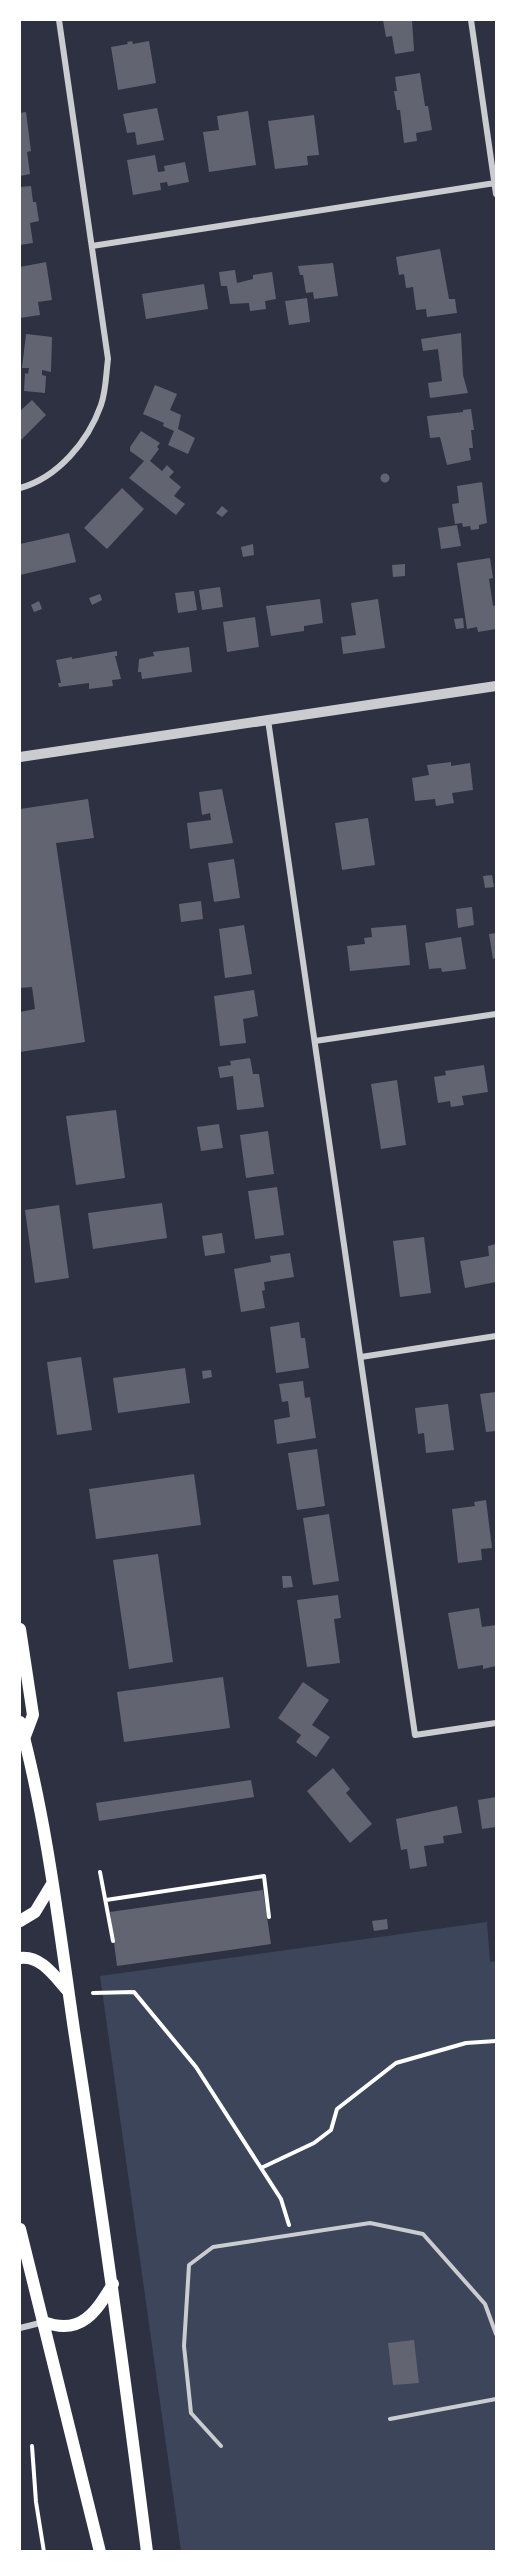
<svg xmlns="http://www.w3.org/2000/svg" width="516" height="2571" viewBox="0 0 516 2571" font-family="'PT Serif',serif">
<style>
.green{fill:#3c4559}
.building{fill:#626471}
.lines{fill:none;stroke-linecap:round;stroke-linejoin:round}
.path{stroke:#fff;stroke-width:4}
.service{stroke:#caccd0;stroke-width:4}
.minor{stroke:#caccd0;stroke-width:6}
.tertiary{stroke:#caccd0;stroke-width:10}
.secondary{stroke:#fff;stroke-width:12}
.primary{stroke:#fff;stroke-width:12}
</style>
<rect width="100%" height="100%" fill="#2d3142"/>
<path class="green" d="M487 1922 490 1962 496 1961V2551H181L100 1976Z"/>
<path class="building" d="M383 20H412L414 51 395 54 392 36 386 37Z
M132 41 133 44 149 41 156 83 118 90 111 47 128 44 127 42Z
M420 73 425 106H428L432 130 416 133 417 141 404 143 400 110H397L394 91H397L395 77Z
M157 108 164 140 137 145 135 132 127 133 123 114Z
M248 111 256 165 209 172 203 132 219 130 217 116Z
M26 112 31 151 27 152 30 174 20 176V113Z
M314 115 319 155 307 156 308 165 275 169 268 121Z
M155 155 158 172 165 171 164 166 185 162 189 182 168 186 167 182 160 183 161 190 133 195 127 160Z
M31 186 33 202H36L39 221 30 223 33 243 20 245V187Z
M440 249 449 299H455L457 313 427 317 426 309 416 310 413 287 406 288 404 274 399 275 396 257Z
M46 262 52 300 38 302 40 315 20 318V267Z
M333 263 338 296 314 299 313 292 306 293 303 275H300L298 266Z
M235 270 237 283 253 279V275L272 272 276 299 265 301 266 309 250 311 249 303 230 304 227 286H221L219 272Z
M204 284 208 309 146 319 142 294Z
M307 298 310 322 289 325 285 301Z
M461 333 463 375 468 393 430 398 428 383 442 381 438 349 423 351 421 339Z
M26 334 52 337 51 372 42 370V375L46 376 45 393 24 391 25 373 28 374 29 368H22Z
M155 385 177 394 170 410 181 415 178 429 195 438 188 454 168 445 174 431 163 426 164 423 143 414Z
M32 400 46 415 21 440 20 411Z
M471 409 474 430H471L473 448H469L471 460 447 465 440 437 430 438 427 416 463 412V410Z
M141 431 160 443 157 447 159 449 150 461 162 471 167 465 174 472 169 477 181 487 174 496 185 504 176 515 129 478 144 461 130 451V447Z
M380.5 478a4.5 4.5 0 1 1 9 0a4.5 4.5 0 1 1-9 0Z
M482 482 487 523 479 525V529L471 530 470 526 463 527 462 523 455 524 452 504 459 503 457 486Z
M122 488 144 509 107 549 84 528Z
M222 506 228 511 222 517 216 513Z
M457 525 461 546 441 549 438 528Z
M69 533 76 562 20 575V544Z
M253 544 254 555 243 557 241 547Z
M490 558 493 578 489 579 493 606 496 605V629L478 632 477 627 467 629 457 563Z
M405 564V576L393 577 392 565Z
M220 587 223 607 202 610 199 590Z
M194 591 197 610 178 613 175 593Z
M100 594 102 600 92 605 89 598Z
M320 599 323 623 304 626V631L271 636 266 606Z
M378 599 385 648 343 654 341 637 356 635 351 603Z
M39 601 42 609 34 612 31 605Z
M255 617 259 647 227 652 223 622Z
M463 618 464 628 456 629 454 619Z
M189 647 192 672 142 679 141 672H138L139 659 154 656 153 652Z
M117 651V656H115L121 679 112 680 113 686 89 689V683L59 687 58 683H61L56 660 72 657V659Z
M451 762V766L470 763 473 790 452 793 454 803 436 806 435 799 415 801 412 778 429 775 427 765Z
M222 789 233 843 190 849 187 823 211 820 210 813 202 815 199 792Z
M88 799 94 838 56 843 85 1042 20 1052V1012L35 1009 32 987 20 988V809Z
M368 818 375 865 342 870 335 823Z
M234 859 240 898 214 902 208 863Z
M492 875 494 887 485 888 483 876Z
M201 901 203 919 181 922 179 904Z
M472 907 474 925 458 928 456 909Z
M244 925 252 974 225 978 219 929Z
M406 925 410 965 350 971 347 946 365 944 364 938 372 937 371 928Z
M496 933V958L493 959 489 934Z
M461 937 466 969 442 972 441 968 429 969 425 943Z
M254 990 258 1016 243 1019 246 1043 220 1046 214 996Z
M250 1058 253 1074H259L264 1107 237 1110 233 1076 220 1078 218 1067 231 1065 230 1061Z
M484 1065 488 1092 462 1096 464 1105 451 1107 450 1101 438 1103 434 1077 446 1075 445 1071Z
M397 1080 406 1145 381 1149 371 1084Z
M116 1110 125 1178 76 1185 66 1116Z
M219 1124 223 1148 201 1151 197 1127Z
M268 1131 274 1174 246 1178 240 1135Z
M277 1187 284 1235 255 1239 248 1191Z
M162 1203 167 1238 93 1249 88 1213Z
M59 1205 69 1278 35 1283 25 1210Z
M222 1233 225 1253 205 1256 202 1236Z
M424 1237 431 1293 400 1297 393 1241Z
M496 1244V1282L465 1288 460 1261 489 1256 488 1246Z
M290 1253 294 1277 264 1282 265 1290 262 1291 265 1308 241 1312 234 1269 271 1262 270 1256Z
M299 1322 301 1338H305L309 1368 276 1373 270 1327Z
M81 1357 92 1430 57 1435 47 1362Z
M185 1368 190 1403 118 1413 113 1378Z
M211 1370 212 1377 203 1379 202 1371Z
M303 1381 305 1398 310 1397 316 1438 277 1444 274 1420 290 1417 288 1401 282 1402 279 1384Z
M496 1392V1431L486 1432 480 1394Z
M448 1404 454 1450 426 1453 424 1433 418 1434 415 1408Z
M317 1449 325 1506 297 1510 288 1453Z
M194 1474 201 1525 96 1539 89 1489Z
M486 1500 492 1548 481 1549 482 1560 458 1563 452 1509 475 1506 474 1502Z
M329 1514 339 1581 313 1585 303 1518Z
M158 1554 173 1662 129 1669 113 1560Z
M282 1576H291L293 1587 283 1588Z
M338 1595 341 1618 334 1619 340 1663 307 1667 297 1600Z
M479 1608 482 1627 496 1625V1666L483 1669V1665L458 1669 448 1613Z
M223 1677 230 1728 124 1742 117 1692Z
M303 1682 329 1700 312 1725 330 1737 316 1757 296 1742 301 1735 278 1718Z
M333 1768 350 1789 346 1793 372 1824 350 1843 307 1791Z
M251 1780 254 1797 99 1821 96 1803Z
M496 1797V1827L482 1829 478 1800Z
M457 1806 462 1833 443 1836 444 1843 424 1846 427 1866 410 1869 407 1849 401 1850 396 1819Z
M263 1890 271 1944 117 1966 110 1912Z
M387 1919 388 1929 374 1931 372 1921Z
M414 2340 419 2383 393 2385 388 2343Z"/>
<g class="lines">
<path class="path" d="M100 1872 113 1941
M106 1900 264 1876 269 1917
M93 1993 134 1992 196 2067 261 2168
M289 2225 281 2199 261 2168 314 2143 331 2130 337 2109 396 2063 466 2043 496 2041
M32 2446 36 2502 44 2552"/>
<path class="service" d="M390 2419 496 2399
M221 2446 191 2413 184 2346 189 2265 213 2247 370 2223 423 2234 485 2304 496 2334"/>
<path class="minor" d="M471 20 496 194
M92 246 495 183
M20 488C57 478 88 442 101 405 106 391 106 374 108 359L59 20
M268 720 415 1735 496 1723
M315 1041 496 1014
M361 1357 496 1336
M20 2328 44 2322"/>
<path class="tertiary" d="M20 757 496 686"/>
<path class="secondary" d="M20 1629 33 1715 24 1739"/>
<path class="primary" d="M20 1722C47 1822 59 1927 74 2030 101 2204 125 2377 147 2552
M20 1921 35 1912 52 1884
M20 1958C41 1955 55 1977 68 1991
M20 2229 100 2552
M44 2322C81 2336 96 2312 113 2284"/>
</g>
<rect width="516" height="2571" fill="none" stroke="#ffffff" stroke-width="42"/>
</svg>
